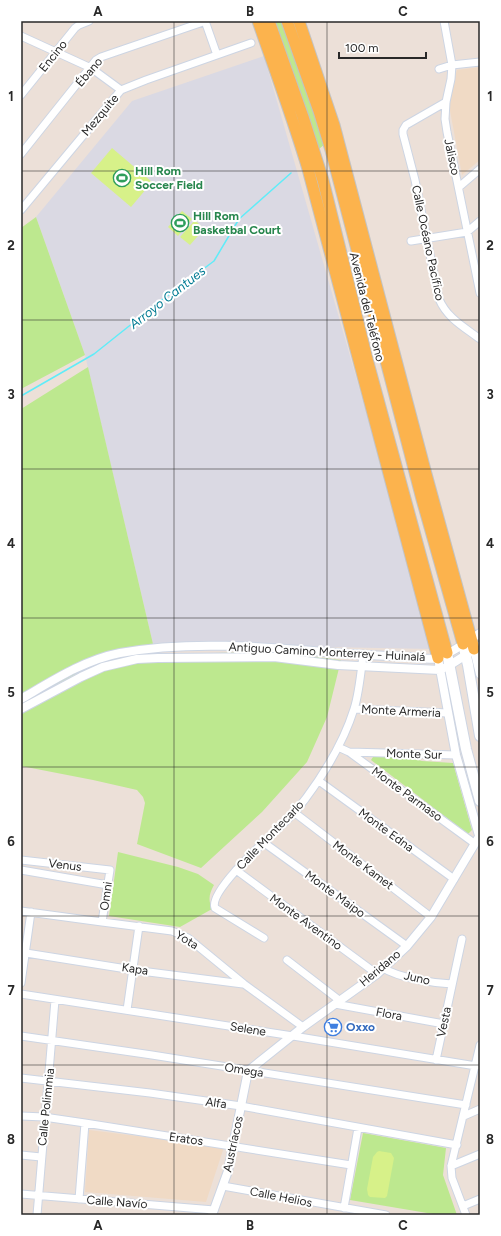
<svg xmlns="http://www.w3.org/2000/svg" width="501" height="1236" viewBox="0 0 501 1236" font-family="Figtree,sans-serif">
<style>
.industrial{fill:#dad9e3}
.education{fill:#f0dac5}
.green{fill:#bde88f}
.pitch{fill:#d7f189}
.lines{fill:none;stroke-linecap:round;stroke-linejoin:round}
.stream{stroke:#60ecf8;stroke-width:1.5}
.minor-casing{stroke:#cdd5e3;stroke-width:9}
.tertiary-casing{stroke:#cdd5e3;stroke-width:10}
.secondary-casing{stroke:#cdd5e3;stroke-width:12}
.primary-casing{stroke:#c3c3c3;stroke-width:13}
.minor{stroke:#fff;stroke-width:7}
.tertiary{stroke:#fff;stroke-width:8}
.secondary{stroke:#fff;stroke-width:10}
.primary{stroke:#fcb34d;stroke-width:11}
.grid{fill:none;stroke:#282828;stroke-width:1;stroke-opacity:0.55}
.labels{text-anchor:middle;stroke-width:4;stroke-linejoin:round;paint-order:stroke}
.street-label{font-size:12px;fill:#282828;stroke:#fff}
.leisure-label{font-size:12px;font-weight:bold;fill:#27864d;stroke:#fff;text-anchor:start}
.shop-label{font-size:12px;font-weight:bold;fill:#366cbe;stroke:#fff;text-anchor:start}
.water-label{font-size:13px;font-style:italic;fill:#047c94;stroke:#fff}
.neatline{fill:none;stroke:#282828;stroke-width:1.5}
.grid-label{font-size:13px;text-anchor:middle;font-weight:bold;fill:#282828}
</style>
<rect width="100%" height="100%" fill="#ece0d8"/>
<path class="industrial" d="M264 56 434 649 153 644 85 355 36 217 132 101Z"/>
<path class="education" d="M480 67V160L462 175 448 100 457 70Z
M89 1130 224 1147 206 1202 85 1192Z"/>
<path class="green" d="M273 21H282L325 144 319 149Z
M36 217 85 355 21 389V228Z
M88 367 153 644 108 657 21 703V409Z
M275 652 341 660 327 717 307 762 262 812 201 868 137 844 145 803 143 797 137 790 93 780 21 766V714L55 694 119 664 159 654Z
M375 754 404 756 422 761 453 763 472 830 468 834 371 760Z
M118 852 178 867 198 874 214 885C209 894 208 900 212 909L180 927 109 916Z
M363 1133 446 1148 443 1175 457 1215H439L350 1200Z"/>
<path class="pitch" d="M112 148 152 182 131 207 91 173Z
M182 211 192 219 178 236 168 227Z
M195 220 204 229 190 245 180 237Z
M379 1151 391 1153 394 1158 387 1196 385 1198 370 1197 368 1195 367 1189 373 1157 377 1152Z"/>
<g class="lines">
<path class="stream" d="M21 396 94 354 163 299 214 261 239 219 291 173"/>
<defs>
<path id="minor" d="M205 21 217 55
M444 21 452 65 451 79 446 102 445 119 447 132 480 293
M21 36 91 68 121 90
M439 69 452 65 480 62
M21 95 75 28 79 25 89 21
M446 102 406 125 403 130V134L415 180 439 299C447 318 464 327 480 339
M21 154 96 60 101 57 206 21
M459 187 480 169
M21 210 121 90 146 80 251 43
M411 241 467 232 480 221
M354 709 448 713
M338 747 349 752 474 843
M349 752 456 755
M319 781 454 879
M295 813 431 917
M263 842 407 946
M21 860 110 870 102 922
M21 870 108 885
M236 870 377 974
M21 911 102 922 172 931 188 938 244 984 303 1027
M264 938 215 908C207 890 280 828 293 814 298 809 302 803 306 798 326 771 344 741 354 709 359 694 361 672 363 655
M26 953 133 970 243 984
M287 960 339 1000
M383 968C399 978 433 983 452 984
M21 983 31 912
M21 994 293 1036 476 1066 480 1064
M335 1004 444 1024
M127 1010 139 926
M21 1036 152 1055 466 1105
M436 1060 462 939
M21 1078 150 1093 241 1106 457 1145
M21 1116 44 1117 85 1123 351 1165
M464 1116 480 1109
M21 1155 41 1157
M451 1166 480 1154
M223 1186 386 1215
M21 1194 214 1210
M79 1199 85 1123
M463 1206 480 1199
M344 1208 358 1128
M37 1215 55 1000
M466 1215 452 1178 451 1166 480 1045"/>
<path id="tertiary" d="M474 649 480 674
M438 658 456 755 480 839
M21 699C52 681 84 660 120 653 190 640 267 647 338 653 362 655 386 656 411 657 419 658 430 660 438 658 449 654 470 640 480 633
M21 709 81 677 103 667 137 659 158 658 274 657 338 665 440 670 450 665 480 646
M212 1215 228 1171 248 1071 303 1027 377 974 407 946 431 917 480 835"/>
<path id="secondary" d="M463 644 468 665 480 736
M447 653 466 749 480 801"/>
<path id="primary" d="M258 21C275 70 293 119 308 169L438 658
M269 21 303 117 323 180 367 359 447 653
M287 21 319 111 331 150 422 499 463 644
M299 21 334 125 426 474 474 649"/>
</defs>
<use href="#minor" class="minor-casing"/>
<use href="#tertiary" class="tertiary-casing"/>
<use href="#secondary" class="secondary-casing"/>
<use href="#primary" class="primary-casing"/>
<use href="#minor" class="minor"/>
<use href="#tertiary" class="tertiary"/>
<use href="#secondary" class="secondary"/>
<use href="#primary" class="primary"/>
</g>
<path class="grid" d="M174 21V1215M327 21V1215M21 171H480M21 320H480M21 469H480M21 618H480M21 767H480M21 916H480M21 1065H480"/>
<defs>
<symbol id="stadium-ring" viewBox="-11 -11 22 22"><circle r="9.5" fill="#fff" stroke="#2e9e5b" stroke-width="1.5"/><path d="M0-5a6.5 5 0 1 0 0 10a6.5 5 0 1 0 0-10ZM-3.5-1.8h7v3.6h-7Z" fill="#2e9e5b"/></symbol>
<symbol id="supermarket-ring" viewBox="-11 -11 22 22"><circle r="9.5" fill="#fff" stroke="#3f7fe0" stroke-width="1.5"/><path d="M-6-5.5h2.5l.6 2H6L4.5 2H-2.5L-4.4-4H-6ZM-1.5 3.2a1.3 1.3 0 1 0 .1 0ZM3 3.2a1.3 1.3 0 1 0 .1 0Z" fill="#3f7fe0"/></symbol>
</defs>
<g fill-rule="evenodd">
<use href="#stadium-ring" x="112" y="168" width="20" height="20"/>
<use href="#stadium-ring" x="170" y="213" width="20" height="20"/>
<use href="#supermarket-ring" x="323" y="1017" width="20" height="20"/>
</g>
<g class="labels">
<g class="street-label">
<text transform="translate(53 56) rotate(-51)" y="4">Encino</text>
<text transform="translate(89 72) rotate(-49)" y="4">Ébano</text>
<text transform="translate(100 115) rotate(-50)" y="4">Mezquite</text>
<text transform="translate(452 157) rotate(78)" y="4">Jalisco</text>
<text transform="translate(428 243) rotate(78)" y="4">Calle Océano Pacífico</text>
<text transform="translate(367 307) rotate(76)" y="4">Avenida del Teléfono</text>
<text transform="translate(327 652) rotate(3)" y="4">Antiguo Camino Monterrey - Huinalá</text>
<text transform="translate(401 711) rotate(3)" y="4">Monte Armeria</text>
<text transform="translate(414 754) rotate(2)" y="4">Monte Sur</text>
<text transform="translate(407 794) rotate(36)" y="4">Monte Parmaso</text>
<text transform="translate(386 830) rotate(36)" y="4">Monte Edna</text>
<text transform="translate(270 835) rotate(-46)" y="4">Calle Montecarlo</text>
<text transform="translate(65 865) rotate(7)" y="4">Venus</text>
<text transform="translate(363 865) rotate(37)" y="4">Monte Kamet</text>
<text transform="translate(335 894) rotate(36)" y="4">Monte Maipo</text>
<text transform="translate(106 896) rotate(-82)" y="4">Omni</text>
<text transform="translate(306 922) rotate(36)" y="4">Monte Aventino</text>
<text transform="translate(187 940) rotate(31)" y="4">Yota</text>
<text transform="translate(380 968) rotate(-40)" y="4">Heridano</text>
<text transform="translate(135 969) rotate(8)" y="4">Kapa</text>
<text transform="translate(417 978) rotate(13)" y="4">Juno</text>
<text transform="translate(389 1014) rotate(11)" y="4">Flora</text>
<text transform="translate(444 1022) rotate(-78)" y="4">Vesta</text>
<text transform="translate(248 1029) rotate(9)" y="4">Selene</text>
<text transform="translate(244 1070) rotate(9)" y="4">Omega</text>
<text transform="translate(216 1103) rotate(8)" y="4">Alfa</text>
<text transform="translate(46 1107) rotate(-84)" y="4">Calle Polimmia</text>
<text transform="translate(186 1139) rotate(8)" y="4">Eratos</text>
<text transform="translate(233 1144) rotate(-78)" y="4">Austríacos</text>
<text transform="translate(281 1197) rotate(11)" y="4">Calle Helios</text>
<text transform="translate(117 1202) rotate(4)" y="4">Calle Navío</text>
</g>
<g class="leisure-label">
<text x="135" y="175">Hill Rom<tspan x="135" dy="14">Soccer Field</tspan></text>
<text x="193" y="220">Hill Rom<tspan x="193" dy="14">Basketbal Court</tspan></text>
</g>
<g class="shop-label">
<text x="346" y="1031">Oxxo</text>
</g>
<g class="water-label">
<text transform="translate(167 297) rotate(-38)" y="5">Arroyo Cantues</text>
</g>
</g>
<rect width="501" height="1236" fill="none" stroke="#ffffff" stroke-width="44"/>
<path d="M339 52v6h87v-6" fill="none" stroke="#282828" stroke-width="2"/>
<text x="345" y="52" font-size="12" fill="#282828" stroke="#ffffff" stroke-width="3" paint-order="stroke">100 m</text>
<rect x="22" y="22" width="457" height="1192" class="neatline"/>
<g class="grid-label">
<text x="98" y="16">A</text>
<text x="250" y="16">B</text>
<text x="403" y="16">C</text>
<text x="11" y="101">1</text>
<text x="490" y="101">1</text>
<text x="11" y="250">2</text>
<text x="490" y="250">2</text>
<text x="11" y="399">3</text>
<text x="490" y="399">3</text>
<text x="11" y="548">4</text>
<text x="490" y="548">4</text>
<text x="11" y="697">5</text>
<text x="490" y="697">5</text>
<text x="11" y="846">6</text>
<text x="490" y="846">6</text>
<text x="11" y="995">7</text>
<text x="490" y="995">7</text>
<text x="11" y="1144">8</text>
<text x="490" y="1144">8</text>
<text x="98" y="1230">A</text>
<text x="250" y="1230">B</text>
<text x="403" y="1230">C</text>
</g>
</svg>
